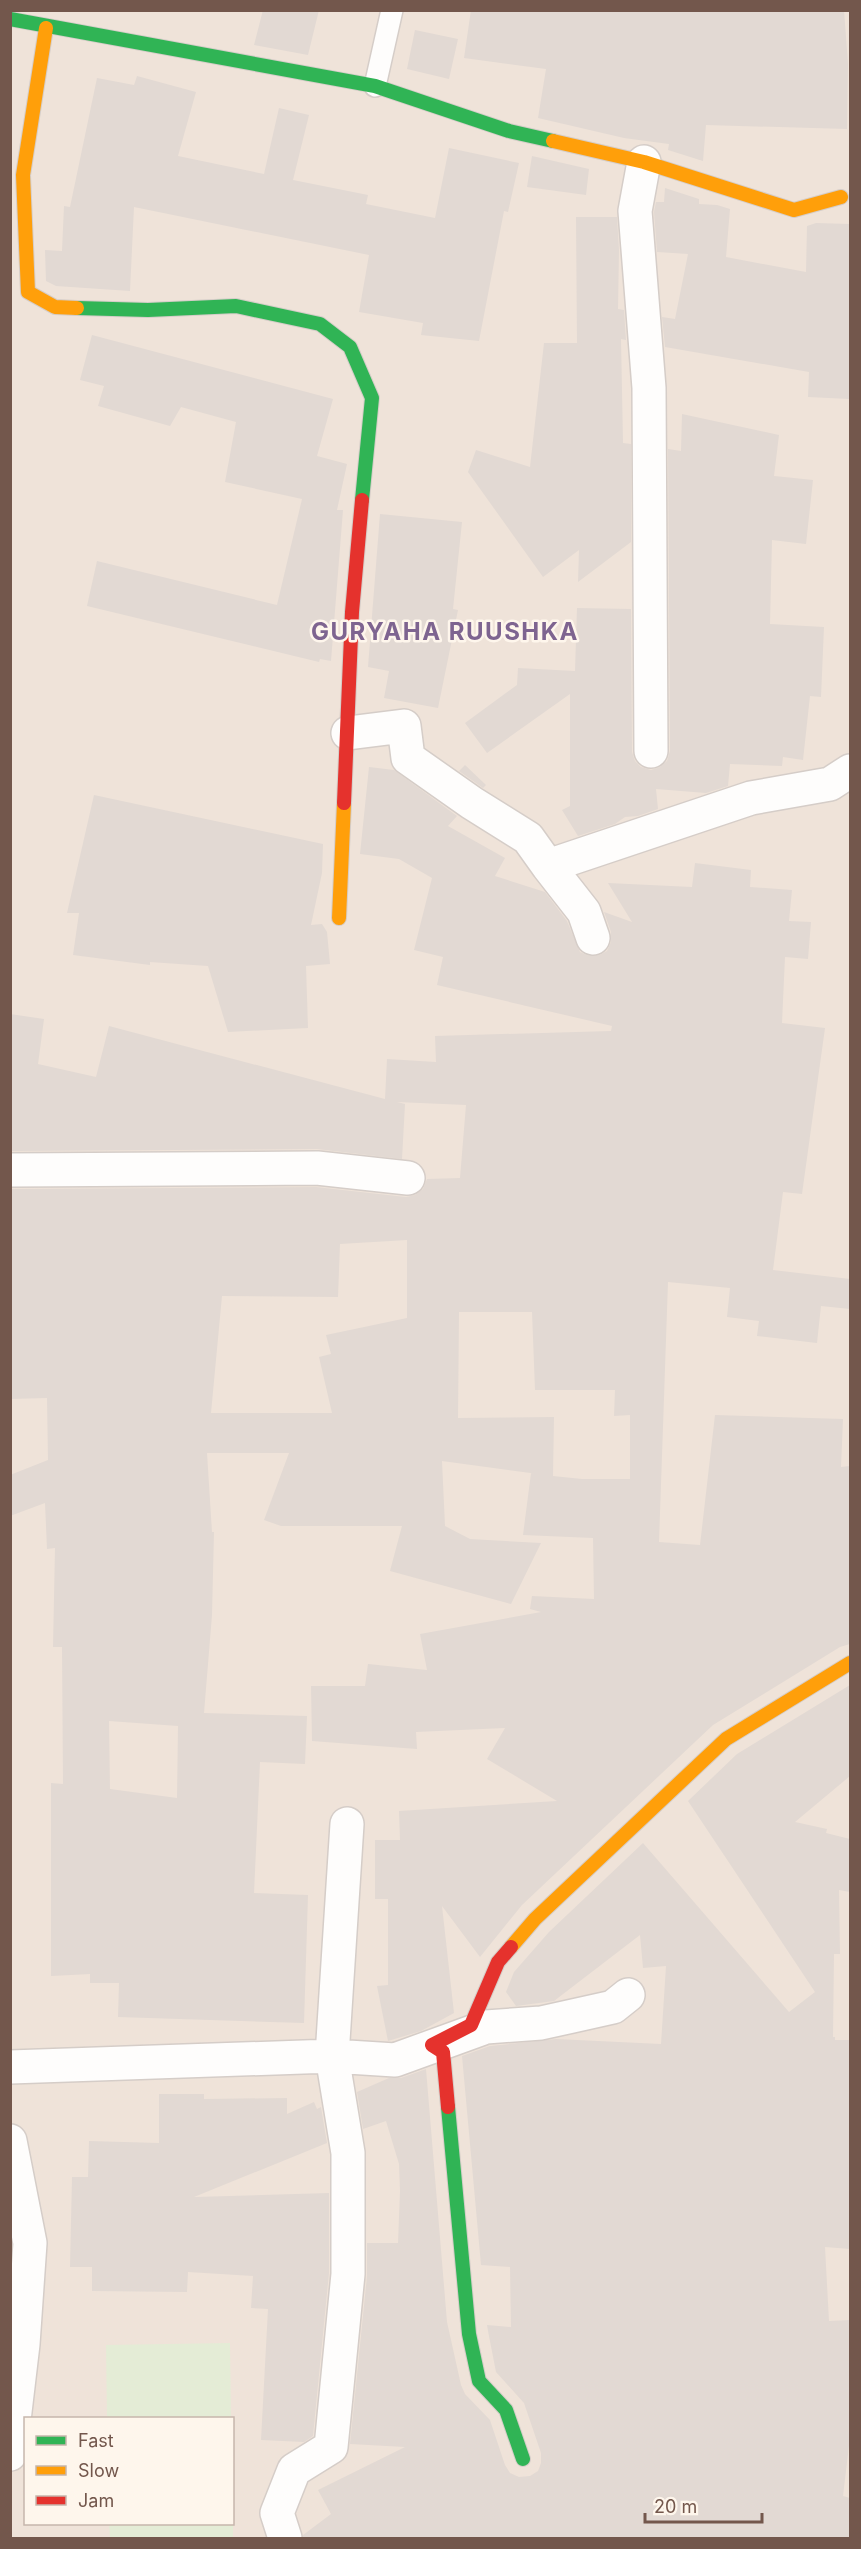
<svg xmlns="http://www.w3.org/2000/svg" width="861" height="2549" viewBox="0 0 861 2549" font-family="Inter,sans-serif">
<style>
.residential{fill:#efe3d9;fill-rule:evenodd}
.green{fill:#e4ecd6}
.building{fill:#e2d9d3;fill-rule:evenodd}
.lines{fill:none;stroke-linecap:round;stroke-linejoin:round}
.lane-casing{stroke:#d5cdc8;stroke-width:24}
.street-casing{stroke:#d5cdc8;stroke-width:36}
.fast-casing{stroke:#d5cdc8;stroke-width:16}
.slow-casing{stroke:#d5cdc8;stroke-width:16}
.jam-casing{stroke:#d5cdc8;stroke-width:16}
.lane{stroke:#fefdfc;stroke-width:21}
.street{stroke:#fefdfc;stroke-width:33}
.fast{stroke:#30b455;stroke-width:14}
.slow{stroke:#ff9f0a;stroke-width:14}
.jam{stroke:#e5322d;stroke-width:14}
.labels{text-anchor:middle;stroke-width:5;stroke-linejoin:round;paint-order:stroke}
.district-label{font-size:24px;font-weight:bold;letter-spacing:1.5px;fill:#7e6490;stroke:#fef6ec}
</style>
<rect width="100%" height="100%" fill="#f6f1eb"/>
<path class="residential" d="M11 11H850V2538H11ZM26 2418H232V2524H26Z"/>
<path class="green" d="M230 2343 231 2418H107L106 2345Z
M233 2489V2538H110L109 2524H232Z"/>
<path class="building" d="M263 10H319L308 55 254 45Z
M471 10H844L848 64 847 129 706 125 703 161 668 150 669 144 624 138 538 118 546 69 464 58Z
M415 30 458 39 449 79 407 69Z
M137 76 196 92 178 156 264 174 279 108 309 115 293 180 368 195 366 204 435 218 449 148 519 163 508 212 504 211 479 341 421 335 423 323 359 312 369 255 134 207 130 291 56 286 46 281 45 250 62 251 64 206 70 207 97 78 134 85Z
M532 156 589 169 586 195 527 187Z
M665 188 699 199V204L717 205 730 209 726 257 806 272 807 226 816 223 850 224 849 399 808 397 809 372 665 347 662 317 675 319 688 254 657 252 654 212 656 202H664Z
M576 217H617L619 250 618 309 624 310 626 340 621 339 623 443 631 444V542L578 582 579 550 543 577 468 472 476 450 530 467 544 343H577Z
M92 335 333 399 317 456 347 464 337 510H343L331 661 320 659 319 662 87 606 97 561 277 605 302 499 225 482 236 422 181 407 170 426 98 406 104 386 80 380Z
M682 414 779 435 774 476 813 480 806 544 772 540 770 624 824 627 821 697 810 696 803 760 783 757 782 766 730 764 728 786 706 793 656 789 658 809 638 816 625 817 615 824 578 836 562 810 570 806V694L487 753 465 723 517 685 518 668 575 671 577 608 631 609 632 752 635 761 641 767 651 770 660 767 667 761 670 751 668 449 681 451Z
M380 514 462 522 453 609 458 610 438 708 384 698 389 671 368 667Z
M465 765 486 785 483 788 459 771Z
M369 767 394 770 457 816 448 826 505 858 495 876 545 892 567 921 580 952 589 956 600 955 607 951 611 942V932L604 912 632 922 608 883 692 887 695 863 751 870 750 887 792 890 789 921 811 922 808 959 785 957 782 1023 825 1028 802 1194 783 1192 773 1270 850 1279V1309L821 1306 817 1343 757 1336 759 1321 727 1317 730 1288 668 1282 659 1542 700 1545 715 1415 843 1419 841 1467 850 1466V1644L840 1647 713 1725 522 1905 480 1957 442 1906 454 2013 421 2031 388 2041 377 1986 388 1985V1899H375V1840H400L399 1811 557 1801 487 1759 505 1728 416 1732 417 1749 312 1741 311 1686H365L368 1664 427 1670 420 1634 541 1612 530 1609 532 1596 594 1599 593 1538 523 1535 531 1473 538 1474 442 1461 445 1526 470 1539 541 1543 511 1604 390 1571 402 1526H281L264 1520 289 1453H207L212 1532H214L212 1615 204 1713 307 1716 305 1764 260 1762 254 1893 308 1895 304 2023 118 2017 119 1983H90V1974L51 1976V1783L63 1784 62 1647H53L55 1548 47 1549 45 1503 10 1516V1475L48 1460 47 1398 10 1399V1189L316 1187 406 1197 415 1195 423 1189 427 1179 460 1178 466 1105 397 1102 405 1104 402 1159 317 1149 10 1151V1014L44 1019 38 1064 96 1077 109 1026 385 1099 387 1059 436 1062 435 1036 611 1031 612 1026 437 985 443 957 414 950 432 878 399 859 360 854ZM407 1240V1318L326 1335 331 1354 319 1357 332 1413H211L222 1296 338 1297 340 1244ZM459 1312H532L535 1390H615L614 1416 630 1415V1479H582L553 1476 554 1417 458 1418ZM109 1721 178 1726 177 1798 110 1789Z
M94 795 323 844 322 873 311 925 322 924 327 932 330 964 306 966 308 1028 228 1032 208 966 150 962V965L73 955 79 913H67Z
M850 1685V1776L795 1822 827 1829 826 1833 850 1839V1892L839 1890 840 1954H834L833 2037H835V2040H850V2249L825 2247 829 2321 850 2320V2437L843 2496 850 2498V2538H303V2535L331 2514 318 2490 405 2447 350 2444 367 2276V2243H398L400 2191 399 2164 386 2121 363 2129 357 2092 389 2078H401L426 2069 447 2322 461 2385 465 2394 490 2420 505 2465 510 2473 519 2477 530 2476 538 2471 541 2463V2453L524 2403 496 2372 488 2331 487 2325 511 2327 510 2267 481 2265 462 2056 490 2046 556 2039 661 2044 666 1966 643 1968 640 1935 554 2001 516 2006 506 1992 514 1972 549 1932 643 1843 789 2012 815 1992 688 1801 737 1754Z
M159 2094H204V2099L287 2098V2114L314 2102 317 2109 321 2107 327 2143 194 2197 329 2193V2273L313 2436 304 2442 261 2440 268 2309 251 2308 253 2276 188 2272 187 2292 92 2291V2267H70L72 2177H88L89 2141 159 2143Z"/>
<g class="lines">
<defs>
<path id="lane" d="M375 86 392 10"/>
<path id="street" d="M644 162 635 211 649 388 651 751
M348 733 404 726 408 758 472 803 528 838 548 866 584 912 593 938
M548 866 751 798 830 784 850 771
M10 1170 317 1168 408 1178
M10 2067 332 2056 395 2060 486 2027 541 2023 613 2007 628 1995
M10 2141 30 2243 23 2344 10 2454
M285 2538 277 2513 294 2470 331 2447 348 2274V2153L332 2056 347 1824"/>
<path id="fast" d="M10 19 375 86 509 131 553 141
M77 308 148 310 236 306 320 324 350 347 372 398 362 500
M448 2107 469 2334 479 2381 506 2410 523 2459"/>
<path id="slow" d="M46 28 23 175 28 292 55 307 77 308
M553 141 644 162 794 210 841 197
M339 918 344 803
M511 1947 535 1919 726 1739 850 1663"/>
<path id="jam" d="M344 803 352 612 362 500
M448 2107 443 2052 432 2045 471 2025 498 1962 511 1947"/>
</defs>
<use href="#lane" class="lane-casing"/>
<use href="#street" class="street-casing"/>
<use href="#fast" class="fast-casing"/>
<use href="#slow" class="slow-casing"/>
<use href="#jam" class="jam-casing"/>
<use href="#lane" class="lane"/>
<use href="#street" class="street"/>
<use href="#fast" class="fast"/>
<use href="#slow" class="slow"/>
<use href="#jam" class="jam"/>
</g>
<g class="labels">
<g class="district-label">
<text x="445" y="640">GURYAHA RUUSHKA</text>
</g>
</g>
<rect width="861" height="2549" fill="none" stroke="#73574c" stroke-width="24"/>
<rect x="24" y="2417" width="210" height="108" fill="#fef6ec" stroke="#c6b6ac" stroke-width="1.5"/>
<rect x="36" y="2436" width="30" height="9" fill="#30b455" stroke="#c6b6ac" stroke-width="1.5"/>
<text x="78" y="2447" font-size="18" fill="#73574c">Fast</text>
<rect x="36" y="2466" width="30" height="9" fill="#ff9f0a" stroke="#c6b6ac" stroke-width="1.5"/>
<text x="78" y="2477" font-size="18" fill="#73574c">Slow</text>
<rect x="36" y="2496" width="30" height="9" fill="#e5322d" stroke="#c6b6ac" stroke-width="1.5"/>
<text x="78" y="2507" font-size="18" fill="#73574c">Jam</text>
<path d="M645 2513v9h117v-9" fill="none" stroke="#73574c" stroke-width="3"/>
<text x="654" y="2513" font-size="18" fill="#73574c" stroke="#fef6ec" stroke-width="4.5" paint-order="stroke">20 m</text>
</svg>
